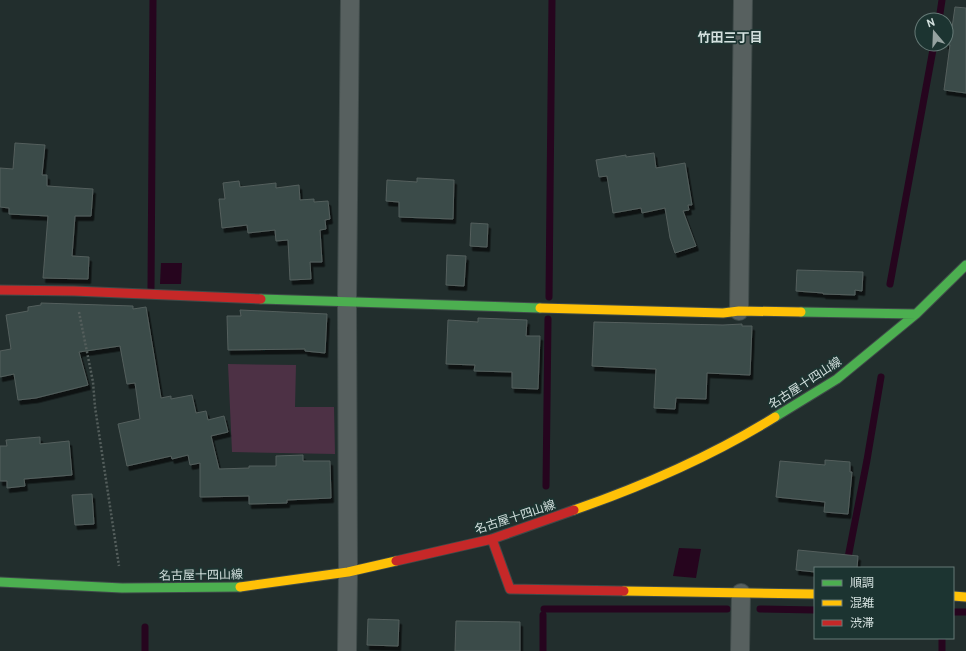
<svg xmlns="http://www.w3.org/2000/svg" width="966" height="651" viewBox="0 0 966 651" font-family="Overpass,'Noto Sans JP',sans-serif">
<style>
.green{fill:#4d3145}
.water{fill:#26051e}
.lines{fill:none;stroke-linecap:round;stroke-linejoin:round}
.stream{stroke:#26051e;stroke-width:7}
.building{fill:#3a4b49;stroke:#545f5d;filter:url(#shadow)}
.street-casing{stroke:#3f4a49;stroke-width:20}
.fast-casing{stroke:#3f4a49;stroke-width:11}
.slow-casing{stroke:#3f4a49;stroke-width:11}
.jam-casing{stroke:#3f4a49;stroke-width:11}
.path{stroke:#545e5c;stroke-width:2.5;stroke-dasharray:2 2;stroke-linecap:butt}
.street{stroke:#57605f;stroke-width:18}
.fast{stroke:#4caf50;stroke-width:9}
.slow{stroke:#ffc107;stroke-width:9}
.jam{stroke:#c62828;stroke-width:9}
.labels{text-anchor:middle;stroke-width:3.5;stroke-linejoin:round;paint-order:stroke}
.street-label{font-size:12px;fill:#d3e0de;stroke:#1c3431}
.neighbourhood-label{font-size:13px;font-weight:bold;fill:#d3e0de;stroke:#1c3431}
</style>
<defs>
<filter id="shadow"><feDropShadow dx="2.5" dy="4.5" stdDeviation="0" flood-color="#0009"/></filter>
</defs>
<rect width="100%" height="100%" fill="#222e2d"/>
<path class="green" d="M228 364 296 365 295 407H334L335 454 232 452Z"/>
<path class="water" d="M161 263H182L181 284H160Z
M679 548 701 549 696 578 673 576Z"/>
<g class="lines">
<path class="stream" d="M939 20 942 0
M890 284 934 44
M151 288 153 0
M549 297 552 0
M546 486 548 319
M846 568 867 460 881 377
M544 609H727
M760 609 815 610
M953 612H966
M145 651V627
M543 651V615
M942 651V638"/>
</g>
<path class="building" d="M955 7 966 8V93L944 90 950 45 945 44H946L947 28H952Z
M15 143 45 145 42 175H47V186L93 189 91 216H75L72 256 89 257 88 279 43 278 48 216 9 214V208L0 207V168L13 169Z
M654 153 656 168 685 163 692 205H688L689 210 683 211 696 246 675 253 670 238 665 208 642 213 641 208 613 213 607 176 599 177 596 160 626 155V157Z
M417 178 454 180 453 219 399 217V202L386 201 387 180 417 182Z
M239 181 240 187 276 183V188L299 185 300 200 314 199V202L328 201 330 219 325 220 326 229 320 230 322 262H310L311 279 290 280 288 240 276 241 275 230 248 233 247 225 222 228 219 199H225L223 183Z
M471 223 488 224 487 247 470 246Z
M447 255 466 256 464 286 446 285Z
M797 270 863 272 862 291 855 290V295L823 294V293L796 291Z
M41 303 133 306V309L146 307 161 398 171 396V399L192 395 196 413 206 411 208 420 224 416 228 432 211 436 219 469 249 468V466H276V456L303 455V461H330L331 498 287 500V503L249 504V496L200 497V463L190 465 188 455 172 459 171 456 127 466 118 424 140 419 135 383 127 384 120 346 79 352 88 385 36 398 18 400 14 374 0 377V351L11 349 6 315 28 311V307L41 305Z
M240 310 327 314 325 353 305 351V349L228 350 227 316H241Z
M478 318 527 320 526 336H540L538 389 512 388V372L474 371 475 365 446 364 448 320 478 322Z
M594 322 723 325 742 324V326H752L750 375 707 373 706 399 676 398 675 409 654 408 656 369 592 366Z
M40 437V444L69 441 72 475 24 479 25 486 7 488V481H0V446H7L6 440Z
M825 460 850 462V472H852L848 514 824 512 825 502 776 497 780 461 825 465Z
M92 494 94 524 75 525 72 495Z
M798 550 858 556 857 568H815V572L796 570Z
M368 619 399 620 398 646 367 645Z
M456 621 520 622V651H455Z"/>
<g class="lines">
<defs>
<path id="street" d="M739 311 743 0
M347 651 348 572 347 302 350 0
M740 651 741 593"/>
<path id="fast" d="M261 299 540 308
M801 312 916 314
M775 417 837 379 916 314 966 265
M0 582 122 588 240 587"/>
<path id="slow" d="M540 308 723 313 739 311 801 312
M574 510C643 486 712 456 775 417
M240 587 348 572 396 561
M624 591 815 594
M953 596 966 597"/>
<path id="jam" d="M0 290 74 291 261 299
M492 539 510 589 624 591
M396 561 492 539 574 510"/>
</defs>
<use href="#street" class="street-casing"/>
<use href="#fast" class="fast-casing"/>
<use href="#slow" class="slow-casing"/>
<use href="#jam" class="jam-casing"/>
<path class="path" d="M79 312 93 382 95 407 119 566"/>
<use href="#street" class="street"/>
<use href="#fast" class="fast"/>
<use href="#slow" class="slow"/>
<use href="#jam" class="jam"/>
</g>
<g class="labels">
<g class="street-label">
<text transform="translate(805 383) rotate(-33)" y="4">名古屋十四山線</text>
<text transform="translate(515 517) rotate(-18)" y="4">名古屋十四山線</text>
<text transform="translate(201 575) rotate(-1)" y="4">名古屋十四山線</text>
</g>
<g class="neighbourhood-label">
<text x="730" y="42">竹田三丁目</text>
</g>
</g>
<rect x="814" y="567" width="140" height="72" fill="#1c3431" stroke="#657976"/>
<rect x="822" y="580" width="20" height="6" fill="#4caf50" stroke="#657976"/>
<text x="850" y="587" font-size="12" fill="#d3e0de">順調</text>
<rect x="822" y="600" width="20" height="6" fill="#ffc107" stroke="#657976"/>
<text x="850" y="607" font-size="12" fill="#d3e0de">混雑</text>
<rect x="822" y="620" width="20" height="6" fill="#c62828" stroke="#657976"/>
<text x="850" y="627" font-size="12" fill="#d3e0de">渋滞</text>
<g transform="translate(934 32) rotate(341)"><circle r="19" fill="#1c3431" stroke="#657976"/>
<path d="M0-3L7 15L0 10L-7 15Z" fill="#95a2a0"/>
<text y="-6" font-size="11" font-weight="bold" text-anchor="middle" fill="#d3e0de">N</text>
</g>
</svg>
